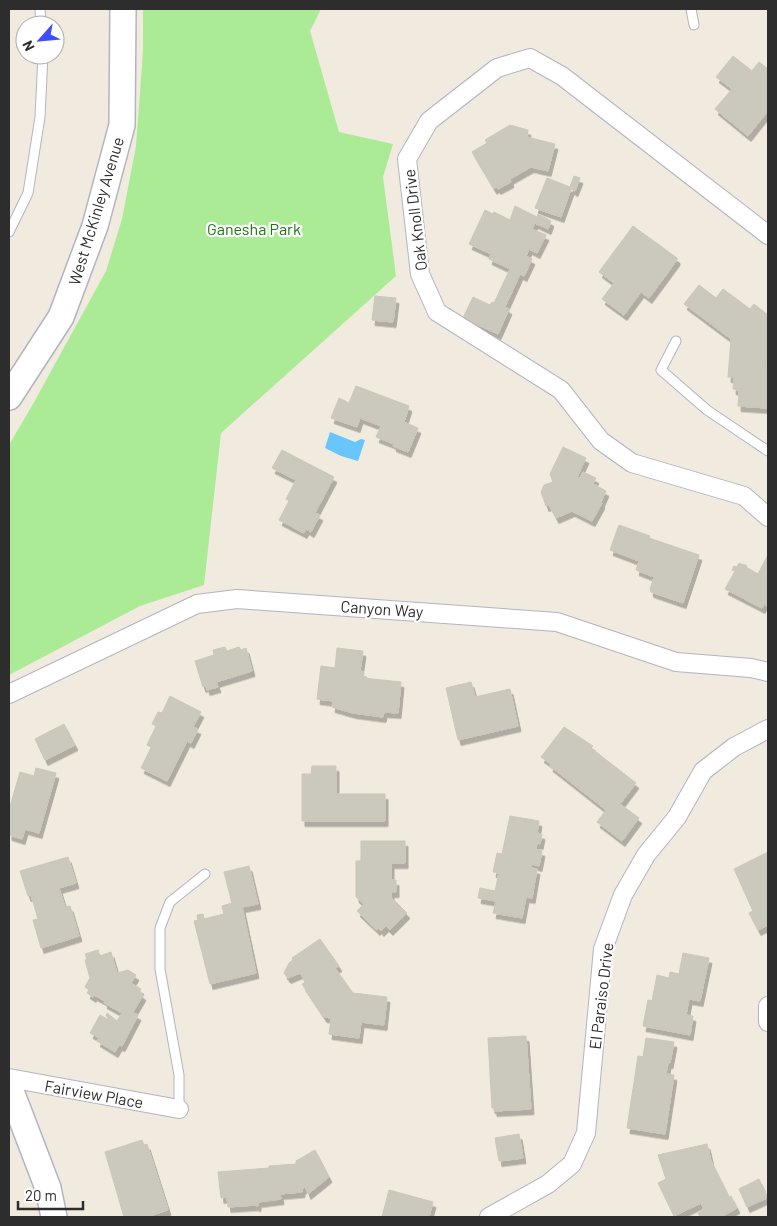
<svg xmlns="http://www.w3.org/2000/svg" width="777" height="1226" viewBox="0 0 777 1226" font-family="Barlow,sans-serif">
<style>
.green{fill:#abeb96}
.water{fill:#68c6fc}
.building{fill:#cbc8bd;stroke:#ccc7b8;filter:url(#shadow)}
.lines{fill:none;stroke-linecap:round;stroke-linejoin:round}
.service-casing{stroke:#b3b4c2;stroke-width:11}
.minor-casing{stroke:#b3b4c2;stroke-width:20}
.secondary-casing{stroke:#b3b4c2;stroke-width:28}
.service{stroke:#fff;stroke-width:9}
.minor{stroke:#fff;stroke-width:18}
.secondary{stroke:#fff;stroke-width:25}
.labels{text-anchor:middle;stroke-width:4.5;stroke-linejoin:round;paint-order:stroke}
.street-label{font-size:16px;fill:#2d2d2d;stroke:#fff}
.park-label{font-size:16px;fill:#1e7513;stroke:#fff}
</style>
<defs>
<filter id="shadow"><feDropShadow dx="3" dy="5.5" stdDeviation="0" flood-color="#0004"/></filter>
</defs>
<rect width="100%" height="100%" fill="#f0eadf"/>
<path class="green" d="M143 9H321L310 31 339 132 393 144 383 177 396 276 221 433 204 585 140 606 9 675V445L33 404 106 271 122 219 136 146 143 51Z"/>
<path class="water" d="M330 432 355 442 361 439 365 440 358 461 341 456 325 448Z"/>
<path class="building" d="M733 56 751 70V72L759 62 768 69V111L748 136 715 109 732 89 716 77Z
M510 125 528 130 527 137 555 144 548 171 531 167 510 179 511 182 498 189 496 187 494 189 472 152 487 143 485 140Z
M574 176 580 178 575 191 571 189 561 217 535 208 547 178 570 187Z
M515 206 537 217 538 214 551 221 548 229 535 223 532 229 546 235 537 253 529 249 526 256 532 259 524 276 520 274 505 307 509 309 498 334 463 318 473 297 490 305 492 302 494 303 510 269 489 259 491 254 469 244 485 210 493 214 494 212 510 220Z
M633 226 677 258V260L649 298 641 292 624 315 602 299 614 283 599 272Z
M699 285 716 298 723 289 750 309 754 304 768 315 766 369 768 370 767 408 738 406 739 390 733 389 734 377H728L731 339 684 304Z
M375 296 396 298 393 322 372 320Z
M356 386 409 406 404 422 418 428 408 452 393 446 394 444 376 437 381 426 360 418 357 427 331 418 339 398 349 403Z
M563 447 586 458 577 477 580 478 583 472 596 478 593 484 606 491 601 502 602 503 592 521 572 511 556 518 549 505 546 506 541 492 544 485 553 482 550 474Z
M282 450 334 477 315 513 320 515 311 532 306 529 304 533 279 520 289 501 286 499 296 480 272 468Z
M619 525 650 536 649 538 699 555 683 603 651 592 650 589 654 577 636 570 639 561 610 550Z
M768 555V607L764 604 762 608 725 589 735 571 732 570 734 566 737 567 739 563 743 565V564L747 566 746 567 758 574Z
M225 647 227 651 239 647 241 650 246 648 252 671 216 682 218 687 207 690 206 686 203 687 195 661 214 655 213 650Z
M337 648 363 651 360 671 364 672 363 678 401 682 398 713 384 712 383 717 353 713 332 707 333 701 317 699 321 666 335 668Z
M471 682 475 697 510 689 518 726 458 740 446 688Z
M170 696 201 712 193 727 198 729 191 743 187 741 167 781 141 768 151 748 152 750 153 748 147 745 156 726 152 724 158 712 162 713Z
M64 724 75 745 45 760 35 739Z
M564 727 593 746 591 748 636 783 620 804 639 818 622 841 597 822 606 810 550 766 551 764 541 757Z
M312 766H336V794H385V821H302V774H311Z
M36 768 56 773 39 833 25 829 22 839 9 835V810L20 772 34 776Z
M510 816 539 821 537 833 542 834 540 844 537 843 536 849 542 851 539 866 532 864 531 868 537 869 532 898 526 897 522 918 493 913 496 901 478 898 480 888 495 891 499 873 493 872 497 853 502 854Z
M361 841H405V863H391V880H396V892H391V897L407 913 390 930 386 926 381 931 379 928 377 930 357 911 364 904 356 897V861H361Z
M768 852V925L758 930 749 913 753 911 734 869Z
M68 857 76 883 59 888 65 907 70 906 79 936 41 948 33 920 38 919 31 895 28 896 20 871Z
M249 866 258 904 242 907 256 973 210 984 194 921 198 920 197 915 203 914 204 919 224 914 222 906 232 903 224 872Z
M320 939 339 966 335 968 353 993 387 997 384 1025 361 1022 359 1038 329 1034 331 1018 324 1017 302 984 306 982 300 973 288 978 284 973 289 963 293 960 292 958Z
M98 950 100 956 111 952 117 973 128 970 136 975 131 983 141 989 139 992 143 995 133 1012 138 1015 122 1046 119 1045 115 1052 97 1041 99 1038 90 1033 100 1015 107 1019 108 1017 106 1016 107 1013 117 1021 122 1013 104 1003 105 1001 94 995 93 997 87 993 89 990 85 987 90 978 85 960 87 959 85 954Z
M683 953 709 958 700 1001 689 999 686 1015 693 1016 690 1035 643 1026 648 1000 652 1001 657 975 669 978 670 972 679 974Z
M526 1036 531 1109 494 1111V1108H492L488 1038Z
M646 1038 674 1042 670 1063H668L666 1074 674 1075 665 1134 627 1128 638 1056 643 1057Z
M519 1134 523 1158 499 1161 495 1138Z
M142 1140 144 1145 147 1144 168 1210 147 1217H124L105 1152Z
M707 1144 711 1161 729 1197 731 1196 737 1208 721 1217H700L698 1213 704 1210 701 1203 674 1216 658 1183 666 1179 658 1155Z
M315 1150 329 1177 308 1194 305 1187 302 1189V1192L280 1194 281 1199 258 1202V1206H256V1205L228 1207 227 1197 221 1198 218 1172 269 1168V1166L296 1164V1161Z
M759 1179 767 1198 747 1207 739 1189Z
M389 1190 433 1202 429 1217H382Z"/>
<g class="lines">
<defs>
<path id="service" d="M40 9 41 25
M691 9 694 25
M9 232 28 193 40 117 43 55
M676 341 661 370 707 410 768 451
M179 1109V1075L160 969V928L170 902 205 874"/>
<path id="minor" d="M768 235 562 76 530 58 497 68 429 121 407 159 420 274 437 312 561 390 601 441 632 463 744 496 768 517
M9 694 197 604 237 599 557 622 676 662 751 668 768 672
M768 1006V1022
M9 1078 179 1109
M489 1217 548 1184 572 1164 586 1133 603 949 623 895 646 855 677 817 703 771 734 747 768 729"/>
<path id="secondary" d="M9 397 61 317 95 226 122 125 123 9
M9 1086 48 1188 54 1217"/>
</defs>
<use href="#service" class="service-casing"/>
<use href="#minor" class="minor-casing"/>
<use href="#secondary" class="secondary-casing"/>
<use href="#service" class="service"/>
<use href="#minor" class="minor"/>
<use href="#secondary" class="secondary"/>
</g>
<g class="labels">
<g class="street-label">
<text transform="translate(96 211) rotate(-73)" y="6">West McKinley Avenue</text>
<text transform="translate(415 220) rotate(-97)" y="6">Oak Knoll Drive</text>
<text transform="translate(382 609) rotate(4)" y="6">Canyon Way</text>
<text transform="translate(601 996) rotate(-83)" y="6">El Paraiso Drive</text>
<text transform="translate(94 1094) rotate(10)" y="6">Fairview Place</text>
</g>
<g class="park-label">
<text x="254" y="235">Ganesha Park</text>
</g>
</g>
<rect width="777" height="1226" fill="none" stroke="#2d2d2d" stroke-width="20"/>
<g transform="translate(40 40) rotate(243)"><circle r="24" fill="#ffffff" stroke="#ababab"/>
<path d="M0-4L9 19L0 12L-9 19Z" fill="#3d4eff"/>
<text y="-8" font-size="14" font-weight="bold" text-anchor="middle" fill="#2d2d2d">N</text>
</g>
<path d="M18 1201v8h65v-8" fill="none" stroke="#2d2d2d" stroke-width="2.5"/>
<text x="25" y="1201" font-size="15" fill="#2d2d2d" stroke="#ffffff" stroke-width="4" paint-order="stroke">20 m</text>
</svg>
